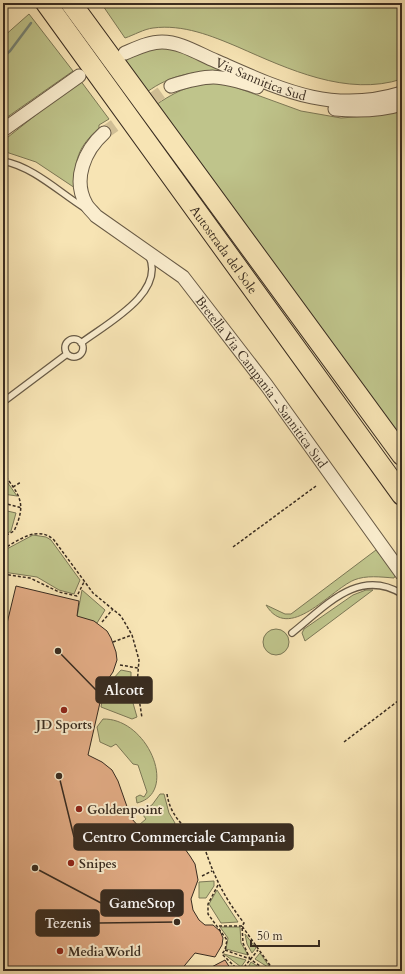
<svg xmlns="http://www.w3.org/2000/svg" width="405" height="974" viewBox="0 0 405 974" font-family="Cardo,serif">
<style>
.green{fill:#bfc48b;stroke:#7c7856}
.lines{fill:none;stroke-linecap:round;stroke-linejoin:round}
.stream{stroke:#758476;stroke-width:2.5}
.building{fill:#dfa982;stroke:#392c20}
.tertiary-tunnel{stroke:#d1bf96;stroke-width:13;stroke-dasharray:13 6;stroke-linecap:butt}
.service-casing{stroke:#685a45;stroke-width:8}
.tertiary-casing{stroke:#685a45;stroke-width:15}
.motorway-casing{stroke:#392c20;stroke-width:22}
.path{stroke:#392c20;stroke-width:1.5;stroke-dasharray:3 2;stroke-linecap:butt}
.service{stroke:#faedce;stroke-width:5.5}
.tertiary{stroke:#faedce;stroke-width:13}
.motorway{stroke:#f7e4b4;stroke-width:20}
.poi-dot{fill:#8f2418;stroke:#faedce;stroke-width:1.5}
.labels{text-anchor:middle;stroke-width:4;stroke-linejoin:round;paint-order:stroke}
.street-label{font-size:13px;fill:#392c20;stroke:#faedce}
.poi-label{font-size:13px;font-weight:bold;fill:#392c20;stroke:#faedce;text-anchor:start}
.leader{fill:none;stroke:#392c20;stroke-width:1.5}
.callout-dot{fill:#392c20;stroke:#faedce;stroke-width:1.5}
.callout{fill:#392c20;stroke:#392c20;stroke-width:1.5}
.callout-label{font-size:14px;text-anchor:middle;font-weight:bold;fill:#fff}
</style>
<rect width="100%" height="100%" fill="#f7e4b4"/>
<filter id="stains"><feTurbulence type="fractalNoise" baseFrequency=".005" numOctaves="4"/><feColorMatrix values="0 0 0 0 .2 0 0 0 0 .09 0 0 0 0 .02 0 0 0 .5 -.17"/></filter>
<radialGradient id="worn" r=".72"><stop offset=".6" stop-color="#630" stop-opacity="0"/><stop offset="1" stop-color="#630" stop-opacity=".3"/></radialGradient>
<path class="green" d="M101 3H402V79C347 97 288 69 238 47 212 36 183 24 153 28 144 29 134 35 125 38Z
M29 14 73 71 3 120V37Z
M160 46 173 48 220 67 222 71C194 71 170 75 147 92L125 61 127 57Z
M80 80 109 119 99 125V128C78 147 74 160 75 188L36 162 3 151V141Z
M224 83 301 111 341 118 381 115 402 109V439L157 104C183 87 194 84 224 83Z
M3 476 17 496 3 494Z
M3 510 16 513 11 531 3 536Z
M33 535 46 537 51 540 80 580 74 594 59 590 37 577 3 572V551Z
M376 550 390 567 395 576 394 578C381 577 366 575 354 580 329 591 289 643 266 605L285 614H291Z
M82 590 105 610 97 623 77 617Z
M366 590H373L305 641 302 633 304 629 353 595Z
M263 642a13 13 0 1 1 26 0a13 13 0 1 1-26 0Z
M121 670 131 672V696L137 717 132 719 101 707 104 689Z
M103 719C148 718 179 793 137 803L136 797 140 795 144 797 147 792 138 765 133 764 116 744 111 747 100 742 97 727Z
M160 794H164L169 813 175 823 168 836 152 833 139 825 146 819 140 811 152 805Z
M214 881V886L206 898H199V882Z
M217 890 238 922 221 923 209 904Z
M220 927H240L241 943 248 955 226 949 228 938Z
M245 934 256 948 252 953 247 944Z
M260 953 271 969 255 959Z
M224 954 246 960 241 967Z
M251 962 265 971H246Z"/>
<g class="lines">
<path class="stream" d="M3 57 10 51 31 23"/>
</g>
<path class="building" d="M16 586 79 601 77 616 94 621 107 631 111 638 116 652 117 660 113 672 104 685 88 755 102 762 112 770 118 781 131 818 141 829 157 839 164 840 165 837 185 849 190 856 195 864 198 880 191 899 193 910 199 920 205 925H213L220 931 223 938 222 945 215 957 195 953 180 971H3V640Z
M225 960 232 971H204Z"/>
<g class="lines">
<path class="tertiary-tunnel" d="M104 133 171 86"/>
<defs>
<path id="service" d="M3 161C34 167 60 193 86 209
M65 348a9 9 0 1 1 18 0a9 9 0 1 1-18 0Z
M81 343C106 324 166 293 149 256
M3 402 67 354
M292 633C325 607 358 567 402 594"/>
<g id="tertiary">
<path id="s1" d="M125 53C137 48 149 42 162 42 181 42 199 54 216 61 280 89 331 115 402 93"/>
<path d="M171 86C209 74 218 74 257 87"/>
<path d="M335 109C358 111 379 111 402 104"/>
<path d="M3 130 79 76"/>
<path id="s2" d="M104 133C85 150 72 179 86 204 88 208 93 212 96 216L183 277 267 386 402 574"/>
</g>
<g id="motorway">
<path id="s3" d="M46 3 402 495"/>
<path d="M71 3 402 455"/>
</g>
</defs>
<use href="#service" class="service-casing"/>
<use href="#tertiary" class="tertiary-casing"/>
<use href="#motorway" class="motorway-casing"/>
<path class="path" d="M3 473C20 496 27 503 14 531L3 537
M13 487 21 482
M3 503 22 508
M233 547 316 486
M3 549C19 540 38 525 54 540L93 593 121 616 132 635 139 660 137 685 142 718
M3 574 30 578 59 592 77 596 84 582
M102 622 113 609
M113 642 132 635
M120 665 138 668
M344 742 402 698
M167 794C170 814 181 824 195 837
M173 838 181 824
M206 852C215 879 226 900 244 923L242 926 274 971
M202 876 212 871
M218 885 208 904V914L227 940 225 950 222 954 239 971
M219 926H242L243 943 250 959
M225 950 250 959 267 971
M241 971 258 950"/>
<use href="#service" class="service"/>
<use href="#tertiary" class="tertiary"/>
<use href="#motorway" class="motorway"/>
</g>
<g class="poi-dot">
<circle cx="64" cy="710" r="4"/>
<circle cx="79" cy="809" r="4"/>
<circle cx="71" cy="863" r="4"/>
<circle cx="60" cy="951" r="4"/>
</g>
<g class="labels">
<g class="street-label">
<text dy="5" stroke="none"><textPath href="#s1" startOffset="145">Via Sannitica Sud</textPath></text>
<text dy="5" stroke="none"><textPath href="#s3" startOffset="304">Autostrada del Sole</textPath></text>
<text dy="5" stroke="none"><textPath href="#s2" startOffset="332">Bretella Via Campania - Sannitica Sud</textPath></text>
</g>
<g class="poi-label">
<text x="64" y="729" text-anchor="middle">JD Sports</text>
<text x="87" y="814">Goldenpoint</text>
<text x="79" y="868">Snipes</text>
<text x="68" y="956">MediaWorld</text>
</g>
</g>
<path class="leader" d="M58 651L96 690M59 776L74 837M35 868L101 903M177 922L99 923"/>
<g class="callout-dot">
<circle cx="58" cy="651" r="4"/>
<circle cx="59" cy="776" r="4"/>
<circle cx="35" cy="868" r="4"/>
<circle cx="177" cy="922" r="4"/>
</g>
<g class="callout">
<rect x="96" y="677" width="56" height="26" rx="4"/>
<rect x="74" y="824" width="219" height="26" rx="4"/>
<rect x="101" y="890" width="82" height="26" rx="4"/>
<rect x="36" y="910" width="63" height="26" rx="4"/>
</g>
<g class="callout-label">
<text x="124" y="695">Alcott</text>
<text x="184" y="842">Centro Commerciale Campania</text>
<text x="142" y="908">GameStop</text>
<text x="68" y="928">Tezenis</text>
</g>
<rect width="405" height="974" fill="none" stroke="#f7e4b4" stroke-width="16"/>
<rect x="4" y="4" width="397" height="966" fill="none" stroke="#392c20" stroke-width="2"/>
<rect x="8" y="8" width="389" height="958" fill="none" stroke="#392c20"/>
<path d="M251 940v6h68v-6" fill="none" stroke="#392c20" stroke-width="2"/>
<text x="257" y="940" font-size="12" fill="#392c20" stroke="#faedce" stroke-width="3" paint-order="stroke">50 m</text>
<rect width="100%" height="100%" filter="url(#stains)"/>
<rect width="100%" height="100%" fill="url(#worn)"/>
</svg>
